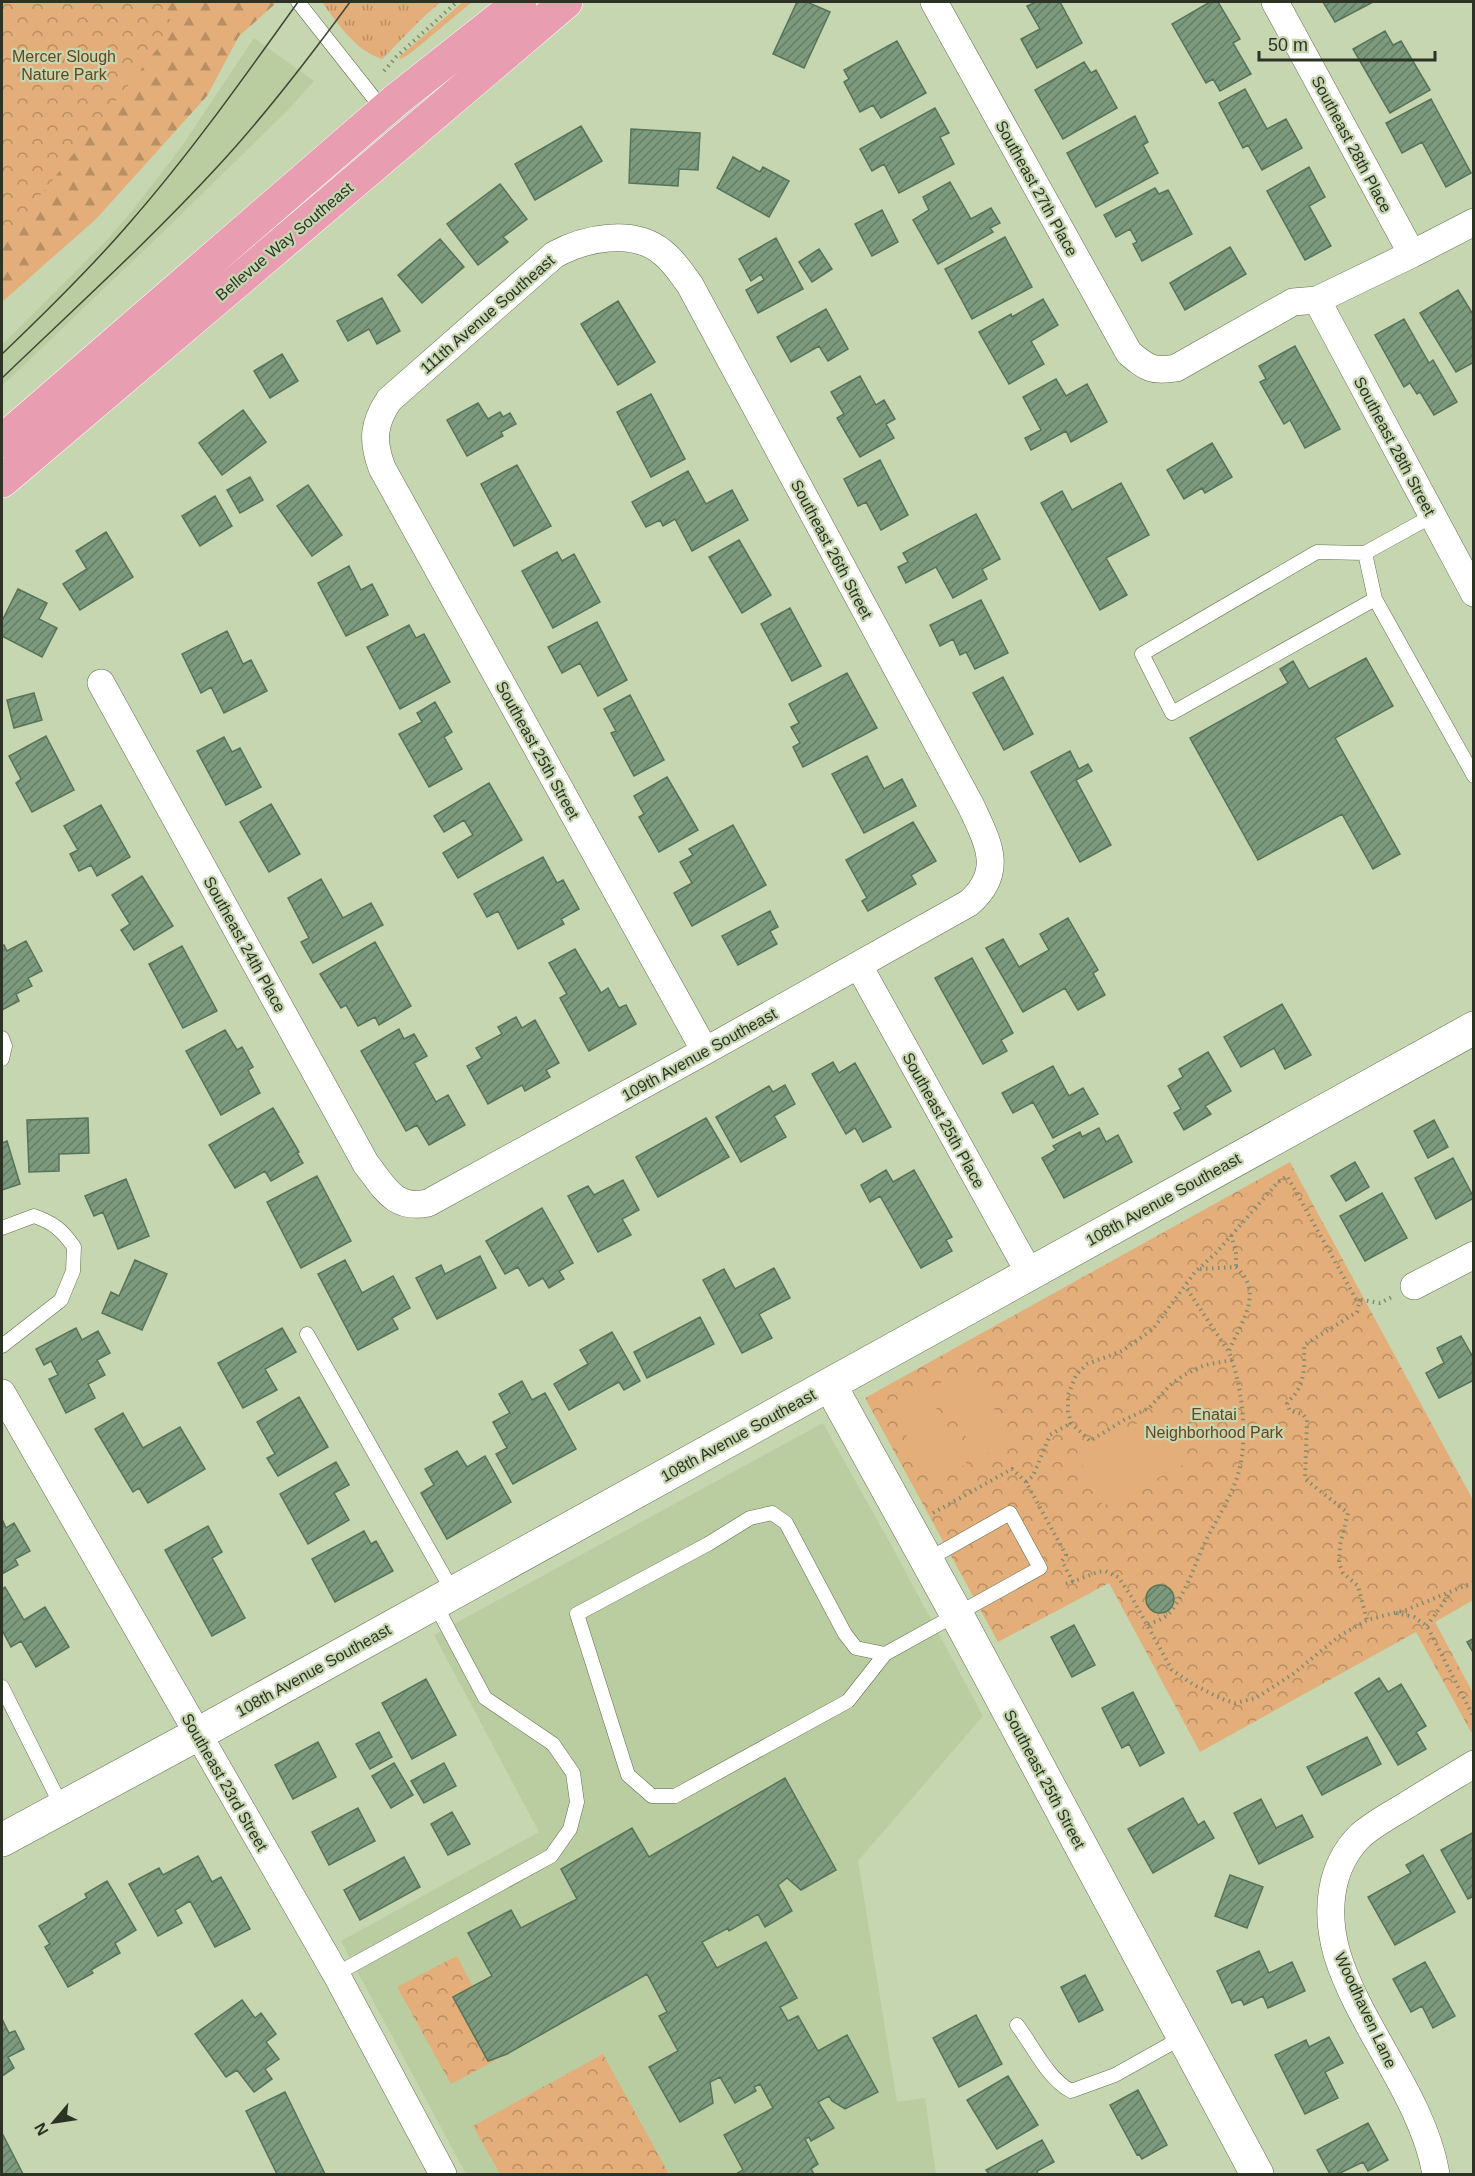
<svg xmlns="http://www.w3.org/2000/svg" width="1475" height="2176" viewBox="0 0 1475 2176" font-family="Helvetica,sans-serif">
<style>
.built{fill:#bacda0}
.grass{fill:url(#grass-tufts)}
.forest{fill:url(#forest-firs)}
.park{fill:url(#park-crowns)}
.garden{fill:#e3ae79}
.building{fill:url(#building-hatch);stroke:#577459;stroke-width:1.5}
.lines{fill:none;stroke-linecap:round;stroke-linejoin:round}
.service-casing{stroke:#616f4d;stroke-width:15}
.minor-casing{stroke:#616f4d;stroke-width:28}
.tertiary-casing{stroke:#616f4d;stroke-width:34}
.primary-casing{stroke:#fff;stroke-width:34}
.path{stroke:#808c70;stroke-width:4;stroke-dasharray:1.5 4.5;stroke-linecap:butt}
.service{stroke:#fff;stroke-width:14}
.minor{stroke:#fff;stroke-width:27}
.tertiary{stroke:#fff;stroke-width:33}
.primary{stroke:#e89db0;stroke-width:33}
.tram{stroke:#3f4735;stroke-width:1.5}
.labels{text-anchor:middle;stroke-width:4.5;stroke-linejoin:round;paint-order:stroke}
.park-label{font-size:16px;fill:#68451e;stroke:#c6d6b0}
.street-label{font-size:16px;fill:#2c3324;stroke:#c6d6b0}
</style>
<defs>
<pattern id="grass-tufts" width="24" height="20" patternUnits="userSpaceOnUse" patternTransform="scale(1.5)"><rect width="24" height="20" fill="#e3ae79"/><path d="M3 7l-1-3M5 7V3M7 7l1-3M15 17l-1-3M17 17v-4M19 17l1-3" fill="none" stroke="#b88e63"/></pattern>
<pattern id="forest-firs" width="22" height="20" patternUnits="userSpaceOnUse" patternTransform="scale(1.5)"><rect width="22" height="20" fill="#e3ae79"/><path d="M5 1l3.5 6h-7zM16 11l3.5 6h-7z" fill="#b88e63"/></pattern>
<pattern id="park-crowns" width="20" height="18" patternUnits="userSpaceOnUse" patternTransform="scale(1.5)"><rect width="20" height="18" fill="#e3ae79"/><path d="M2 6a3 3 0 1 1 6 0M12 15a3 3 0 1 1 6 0" fill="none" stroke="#b88e63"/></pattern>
<pattern id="building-hatch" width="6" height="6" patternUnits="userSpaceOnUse" patternTransform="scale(1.5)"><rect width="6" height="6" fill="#7c9a7d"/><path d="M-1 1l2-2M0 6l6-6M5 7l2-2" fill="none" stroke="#667e66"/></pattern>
</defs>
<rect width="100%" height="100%" fill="#c6d6b0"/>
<path class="built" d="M254 38 314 81 287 111 158 237 2 386V345L107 240 132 211 182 146Z
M823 1423 890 1543 983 1716 858 1861 897 2102 925 2098 936 2174H466L341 1941 539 1832 434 1635Z"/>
<path class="grass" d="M322 2H441C420 18 402 40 382 59 356 51 337 23 322 2Z
M463 2H472L412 52 401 59 399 57Z"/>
<path class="forest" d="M2 2H273L275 4 239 36 207 96 96 219 2 302Z"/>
<path class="park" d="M2 2H161L174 28 2 243Z
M1290 1162 1473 1500V1600L1435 1622 1473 1693V1732H1471L1416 1632 1200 1752 1109 1583 998 1642 865 1398Z
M457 1956 507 2054 451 2084 397 1987Z
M603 2054 669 2174H500L473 2126Z"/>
<path class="garden" d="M971 1366 1011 1440 978 1458 937 1385Z
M927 1391 967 1464 933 1483 892 1410Z
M1162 1411 1189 1462 1103 1506 1077 1455Z"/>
<path class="building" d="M797 2H807L830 12 804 68 773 54Z
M1036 2H1060L1082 43 1037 68 1021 39 1040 29 1027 6Z
M1210 2H1218L1240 39 1233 43 1251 74 1220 91 1213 79 1206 83 1172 24Z
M1323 2H1373L1335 22Z
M1385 31 1393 45 1401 41 1430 90 1390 113 1353 49Z
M897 41 926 93 881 118 873 105 860 112 844 82 849 79 844 70Z
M1084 62 1091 73 1096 70 1117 108 1063 139 1035 90Z
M1245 89 1267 129 1286 119 1302 148 1262 170 1248 145 1243 148 1219 103Z
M1431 99 1471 173 1446 187 1422 142 1402 153 1386 123Z
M935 108 949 133 940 137 954 164 899 193 884 164 872 171 860 149Z
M1135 116 1148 142 1143 145 1158 173 1096 207 1067 153Z
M581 126 602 161 535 200 515 164Z
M631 129 700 133 698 170 679 169 678 186 629 183Z
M733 157 760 172 763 167 789 181 769 217 717 188Z
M1309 167 1325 197 1309 206 1331 246 1305 260 1267 191Z
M950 182 971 219 991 208 1000 223 990 228 993 232 938 264 913 220 929 210 923 197Z
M500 184 527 219 503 237 508 242 478 265 447 224Z
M1155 188 1159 194 1168 190 1192 234 1142 261 1133 244 1137 242 1130 229 1116 237 1104 215Z
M882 210 898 242 872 256 855 224Z
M1005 237 1032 287 972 319 945 269Z
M776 238 803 289 758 313 746 290 764 280 761 274 751 281 739 259Z
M440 239 464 267 422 303 398 275Z
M1230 247 1246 274 1185 310 1170 283Z
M819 249 832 269 812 282 799 262Z
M1458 290 1474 316V362L1456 372 1420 313Z
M382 298 400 331 377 344 369 329 348 341 337 321Z
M1043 299 1058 325 1031 341 1044 364 1009 384 979 332 1011 314 1012 317Z
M618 301 655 362 618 385 581 324Z
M826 309 848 349 828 361 819 346 791 362 777 337Z
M1404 319 1429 363 1433 360 1457 402 1434 415 1420 392 1417 394 1410 383 1404 387 1375 335Z
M1295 346 1340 429 1305 448 1290 420 1284 424 1260 382 1266 379 1259 366Z
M282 354 298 381 270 398 254 371Z
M860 376 876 405 884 400 895 419 886 424 894 438 860 457 837 418 844 414 831 392Z
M1056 379 1066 396 1087 384 1107 422 1071 442 1066 431 1031 450 1025 438 1041 430 1023 397Z
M651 394 685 459 651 477 617 412Z
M478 403 488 419 500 412 503 417 510 413 516 424 501 432 503 436 467 456 447 420Z
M243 410 266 442 222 475 199 443Z
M1212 443 1232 477 1205 493 1202 488 1184 499 1167 470Z
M880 460 908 515 881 530 866 502 858 506 844 479Z
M517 465 551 526 514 546 481 484Z
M688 471 706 504 732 490 748 520 692 551 675 519 663 526 660 520 646 527 632 502Z
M250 477 263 500 240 513 227 490Z
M1121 483 1149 535 1106 558 1127 595 1100 610 1041 503 1062 491 1072 510Z
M308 485 342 535 312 556 277 506Z
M215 496 232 526 200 546 182 516Z
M976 514 1000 559 982 569 987 579 953 598 936 567 906 583 898 567 908 562 903 553Z
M106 532 133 577 80 610 63 584 87 569 76 551Z
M739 540 771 595 742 613 709 557Z
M557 552 562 561 574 554 600 602 553 628 522 571Z
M349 566 361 590 372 584 388 615 346 636 318 583Z
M18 589 47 603 39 619 57 628 42 657 2 636V621Z
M981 600 1008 653 975 669 966 652 960 655 953 639 940 646 930 625Z
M790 608 821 666 792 681 761 624Z
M597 622 627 680 598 696 580 663 562 673 548 647Z
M409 625 416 638 424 634 450 682 400 709 367 647Z
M227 631 243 664 251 660 267 691 224 713 211 687 201 693 182 654Z
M1366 658 1393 706 1335 738 1400 854 1373 869 1342 814 1258 860 1190 738 1288 683 1280 669 1293 661 1309 689Z
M847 673 877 728 803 767 793 747 800 743 791 727 799 723 789 704Z
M1003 677 1033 734 1004 750 973 693Z
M34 693 42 720 14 728 7 700Z
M630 695 664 760 634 776 611 733 616 731 604 709Z
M435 702 452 732 444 737 462 769 429 787 399 734 422 722 417 713Z
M46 736 74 790 32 812 16 783 21 779 9 756Z
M224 737 232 752 240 748 261 787 226 805 197 751Z
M1070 751 1079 769 1088 764 1092 771 1076 780 1111 845 1080 862 1031 772Z
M867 756 884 789 902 779 916 806 864 833 832 774Z
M667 777 698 830 659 852 639 817 644 814 634 796Z
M489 783 522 840 458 878 443 853 473 835 464 820 444 832 434 816Z
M271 804 300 854 269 872 240 822Z
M101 805 130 857 97 876 91 865 79 871 70 854 78 850 64 826Z
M913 822 936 861 911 875 916 884 868 911 862 901 867 898 846 860Z
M733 825 766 885 692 926 674 893 692 883 680 862 693 855 689 849Z
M543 857 557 883 563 880 579 909 561 919 564 924 518 949 498 911 487 917 474 894Z
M142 876 173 926 134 950 121 930 130 924 112 895Z
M321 879 343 918 371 903 383 925 313 963 301 942 309 938 288 898Z
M770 911 778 927 770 931 777 944 738 965 722 936Z
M1068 918 1098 970 1093 973 1105 995 1078 1010 1065 988 1023 1012 986 948 1003 939 1019 967 1049 950 1040 934Z
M26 941 42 971 28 978 32 986 16 994 19 1001 2 1010V946L4 945 7 951Z
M375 942 411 1006 379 1025 375 1017 358 1026 346 1005 341 1008 320 974Z
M182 946 217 1011 183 1028 149 964Z
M575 949 601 993 608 988 619 1008 626 1005 636 1024 589 1051 560 998 567 994 549 963Z
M972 958 1013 1033 1001 1040 1007 1051 983 1064 935 978Z
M1282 1004 1311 1055 1285 1069 1274 1048 1241 1067 1224 1037Z
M516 1017 522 1028 535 1020 559 1063 546 1070 550 1077 525 1091 522 1085 488 1104 467 1066 482 1058 476 1048 502 1034 498 1027Z
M399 1029 404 1039 414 1034 427 1056 414 1063 436 1102 448 1095 465 1125 429 1145 417 1125 406 1131 361 1051Z
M225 1030 237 1050 242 1047 253 1067 248 1070 260 1093 221 1115 186 1051Z
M1208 1052 1231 1091 1205 1106 1211 1114 1184 1130 1174 1113 1181 1109 1168 1086 1183 1077 1179 1069Z
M833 1062 839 1073 855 1063 891 1127 863 1142 855 1128 846 1134 812 1074Z
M1053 1066 1069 1096 1083 1088 1098 1114 1053 1138 1033 1102 1013 1113 1002 1093Z
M785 1085 795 1104 774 1116 786 1137 741 1162 716 1117 769 1086 773 1092Z
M273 1108 299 1152 297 1153 303 1163 271 1181 265 1171 235 1188 209 1145Z
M88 1118 89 1153 59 1154V1171L29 1172 27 1120Z
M706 1118 729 1157 658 1197 636 1157Z
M1434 1120 1448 1147 1428 1158 1414 1131Z
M1099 1128 1106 1142 1118 1135 1132 1162 1064 1198 1042 1158 1056 1150 1053 1146 1080 1132 1082 1137Z
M7 1141 20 1184 2 1190V1143Z
M1453 1158 1474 1198 1436 1219 1415 1178Z
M1355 1162 1369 1187 1346 1201 1331 1176Z
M886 1170 893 1182 914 1170 952 1237 946 1240 952 1251 921 1268 880 1196 870 1202 861 1185Z
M317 1176 351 1241 301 1268 267 1202Z
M126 1179 149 1236 118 1249 103 1212 94 1216 85 1196Z
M623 1180 639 1210 622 1219 631 1235 598 1252 568 1196 588 1186 594 1195Z
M1382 1193 1407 1238 1365 1261 1340 1216Z
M542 1208 573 1263 559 1271 564 1279 549 1288 543 1278 529 1286 518 1267 505 1274 486 1241Z
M480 1256 496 1288 437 1319 416 1278 441 1265 445 1274Z
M135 1260 167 1274 142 1330 102 1313 111 1292 119 1296Z
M345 1260 362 1293 393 1276 410 1308 392 1318 398 1329 358 1350 318 1274Z
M774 1268 790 1298 759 1314 772 1338 742 1353 703 1280 724 1269 735 1289Z
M700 1317 714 1344 647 1378 634 1352Z
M76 1328 82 1340 98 1331 110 1353 97 1360 105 1375 88 1384 95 1398 66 1413 49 1379 58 1375 51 1361 44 1365 36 1349Z
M282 1328 296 1352 265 1369 277 1390 243 1408 218 1363Z
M612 1332 640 1381 624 1390 619 1382 569 1410 554 1384 588 1364 580 1350Z
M1461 1336 1474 1359V1380L1439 1398 1426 1373 1444 1363 1437 1348Z
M522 1381 532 1400 545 1393 576 1449 513 1484 496 1454 507 1448 493 1422 510 1413 499 1394Z
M299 1397 328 1447 278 1476 267 1458 275 1454 257 1422Z
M123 1413 143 1448 180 1427 205 1469 148 1503 139 1488 133 1492 95 1429Z
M457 1451 467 1467 485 1456 511 1502 447 1539 421 1493 434 1485 425 1469Z
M336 1462 349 1485 334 1493 349 1520 308 1544 280 1494Z
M2 1519 6 1528 14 1523 30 1551 15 1559 18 1565 2 1574Z
M208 1526 222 1552 212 1558 245 1618 212 1636 165 1550Z
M364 1531 371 1544 376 1541 393 1571 335 1602 312 1559Z
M1146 1599a14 14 0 1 1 28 0a14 14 0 1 1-28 0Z
M5 1587 24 1620 45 1607 69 1647 36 1667 21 1641 11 1647 2 1630V1589Z
M1074 1625 1095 1665 1072 1677 1051 1637Z
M1474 1638V1654L1467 1642Z
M1379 1678 1388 1692 1401 1684 1426 1726 1416 1732 1426 1749 1398 1765 1355 1693Z
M426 1679 456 1735 412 1759 382 1703Z
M1133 1692 1164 1753 1140 1766 1129 1744 1122 1748 1102 1708Z
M379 1732 392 1757 370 1769 356 1744Z
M1367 1737 1381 1764 1322 1795 1307 1767Z
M318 1742 336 1777 293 1799 275 1765Z
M394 1763 413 1795 391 1808 372 1776Z
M444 1763 456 1786 424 1803 411 1781Z
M785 1778 836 1870 801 1890 787 1878 778 1885 792 1911 765 1927 758 1914 729 1931 728 1928 702 1942 717 1968 766 1942 797 1998 780 2007 788 2021 798 2016 818 2051 847 2035 878 2092 845 2109 832 2101 829 2096 818 2102 834 2128 811 2141 809 2137 805 2139 818 2164 811 2169 814 2174H736L743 2170 724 2135 773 2108 760 2084 754 2087 756 2091 735 2103 720 2077 710 2082 713 2103 680 2122 649 2067 678 2051 659 2016 667 2012 647 1974 507 2054 488 2061 453 1997 492 1976 468 1933 511 1910 521 1928 577 1899 561 1869 632 1828 649 1857Z
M1183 1798 1198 1825 1204 1821 1214 1838 1153 1873 1128 1829Z
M1261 1799 1276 1828 1302 1815 1313 1837 1259 1864 1234 1813Z
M358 1808 375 1841 329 1865 312 1832Z
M452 1812 470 1844 448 1855 431 1824Z
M1474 1832V1896L1468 1899 1441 1850Z
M1423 1855 1455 1912 1395 1945 1368 1897 1411 1873 1406 1865Z
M198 1856 212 1882 221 1877 250 1929 215 1947 190 1901 175 1910 182 1923 158 1936 129 1884 159 1868 163 1875Z
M404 1857 420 1887 360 1920 344 1890Z
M1230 1875 1263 1887 1247 1928 1215 1916Z
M107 1881 136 1930 115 1943 120 1953 91 1970 93 1973 68 1987 45 1947 50 1944 39 1926 87 1898 85 1894Z
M1259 1951 1269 1973 1292 1962 1305 1991 1268 2008 1263 1996 1244 2005 1241 1999 1232 2003 1217 1971Z
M1425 1962 1455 2016 1433 2028 1422 2006 1411 2012 1393 1979Z
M1085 1975 1103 2010 1079 2022 1061 1987Z
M242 2000 255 2018 261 2013 276 2034 266 2042 279 2059 265 2069 272 2079 254 2092 237 2070 226 2077 195 2034Z
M976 2015 1002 2064 959 2087 933 2038Z
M2 2019 9 2033 15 2031 24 2049 8 2057 14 2068 2 2076Z
M1329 2037 1343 2063 1325 2072 1338 2098 1305 2114 1275 2055 1306 2040 1309 2047Z
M1008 2076 1038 2125 997 2149 967 2100Z
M1138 2090 1167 2145 1142 2159 1139 2154 1137 2155 1110 2105Z
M285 2092 325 2174H277L246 2111Z
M1368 2123 1388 2160 1368 2171 1363 2162 1338 2174H1330L1317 2150Z
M2 2133 23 2174H2Z
M1042 2140 1054 2162 1037 2171 1038 2174H989L986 2170Z"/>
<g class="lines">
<defs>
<path id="service" d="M298 2 384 111
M1432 516 1365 553 1375 599 1474 776
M1365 553 1317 552 1142 654 1172 713 1375 599
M2 1038 5 1046 2 1059
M2 1228 34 1216C54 1223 62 1230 74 1247L73 1271 61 1300 2 1346
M307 1334 453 1592
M885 1654 856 1648 845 1634 786 1523 772 1513 750 1518 708 1544 577 1614 628 1775 652 1796H675L848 1701 885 1654 1040 1568 1010 1513 927 1560
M2 1687 62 1807
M336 1974 551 1856 570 1829 577 1802 573 1773 553 1744 485 1698 434 1602
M1017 2025C1033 2046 1047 2078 1071 2091L1115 2075 1183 2037"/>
<path id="minor" d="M934 2 1129 353C1147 368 1152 372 1176 368L1293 302 1317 300 1412 254 1474 222
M1275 2 1412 254
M1317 300 1474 593
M101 683 366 1164C385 1188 394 1210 428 1203L705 1051 969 903C1005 871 988 843 971 806L690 285C681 273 674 261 662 252 633 228 584 238 554 255L389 400C373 424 372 441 382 468L705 1051
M859 966 1030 1274
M1414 1286 1474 1255
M2 1393 336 1974 443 2174
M1436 2174C1423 2097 1360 2029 1337 1954 1325 1912 1329 1866 1361 1835 1375 1823 1392 1814 1407 1805 1429 1791 1451 1778 1474 1764"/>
<path id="tertiary" d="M830 1385 957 1615 1257 2174
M2 1840 198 1734 1474 1028"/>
<path id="primary" d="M2 441 396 100 520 2
M2 481 566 2"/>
</defs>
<use href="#service" class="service-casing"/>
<use href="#minor" class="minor-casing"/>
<use href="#tertiary" class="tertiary-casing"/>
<use href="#primary" class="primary-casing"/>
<path class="path" d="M384 71 396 57 457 2
M1231 1235 1236 1251V1267
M1200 1269 1236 1267C1265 1293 1241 1322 1229 1351
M1360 1299 1357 1312 1304 1345C1304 1362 1306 1377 1296 1393 1293 1397 1290 1399 1287 1404L1290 1411 1303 1414 1307 1420 1305 1479 1348 1513 1340 1545 1339 1563 1343 1573 1358 1586 1367 1620
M1232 1360 1205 1365 1184 1375 1170 1385 1149 1408 1124 1420 1090 1441 1071 1423 1068 1411V1395L1076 1375 1087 1364 1122 1351 1153 1329 1195 1272 1216 1253 1278 1182 1287 1176 1356 1299 1380 1303 1392 1297
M1026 1482 1033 1476 1050 1435 1071 1423
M933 1513 1012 1469 1026 1482 1066 1555 1062 1561 1073 1582
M1066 1584 1098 1572 1105 1571 1118 1577 1131 1596 1172 1670 1194 1685 1222 1699 1235 1703 1256 1698 1293 1674 1338 1637 1367 1620 1406 1610 1474 1582
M1396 1613 1414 1617 1427 1626 1474 1718
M1148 1624C1159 1621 1168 1617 1174 1607 1188 1587 1196 1562 1206 1540 1220 1513 1238 1487 1242 1456 1246 1421 1241 1384 1229 1352L1185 1286
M1427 1626 1451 1592"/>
<use href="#service" class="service"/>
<use href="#minor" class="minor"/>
<use href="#tertiary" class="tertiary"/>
<use href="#primary" class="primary"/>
<path class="tram" d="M2 354C47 311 92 267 132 220 192 151 245 76 298 2
M2 378C75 308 151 239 219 165 267 113 309 58 350 2"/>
</g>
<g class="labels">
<g class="park-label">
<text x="64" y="62">Mercer Slough<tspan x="64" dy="18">Nature Park</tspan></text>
<text x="1214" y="1420">Enatai<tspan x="1214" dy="18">Neighborhood Park</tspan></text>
</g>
<g class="street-label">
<text transform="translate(1352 144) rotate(62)" y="6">Southeast 28th Place</text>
<text transform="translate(1037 188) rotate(61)" y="6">Southeast 27th Place</text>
<text transform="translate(284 241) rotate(-40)" y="6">Bellevue Way Southeast</text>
<text transform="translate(487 314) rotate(-41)" y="6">111th Avenue Southeast</text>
<text transform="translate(1395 446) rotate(62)" y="6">Southeast 28th Street</text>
<text transform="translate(832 549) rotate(62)" y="6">Southeast 26th Street</text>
<text transform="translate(538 750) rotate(61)" y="6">Southeast 25th Street</text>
<text transform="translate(245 944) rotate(61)" y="6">Southeast 24th Place</text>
<text transform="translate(699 1054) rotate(-29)" y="6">109th Avenue Southeast</text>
<text transform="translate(944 1120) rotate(61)" y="6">Southeast 25th Place</text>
<text transform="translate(1163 1199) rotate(-29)" y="6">108th Avenue Southeast</text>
<text transform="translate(738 1435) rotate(-29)" y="6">108th Avenue Southeast</text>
<text transform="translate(313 1670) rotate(-29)" y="6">108th Avenue Southeast</text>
<text transform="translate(1045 1779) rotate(62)" y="6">Southeast 25th Street</text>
<text transform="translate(225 1782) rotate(60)" y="6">Southeast 23rd Street</text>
<text transform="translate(1366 2010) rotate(65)" y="6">Woodhaven Lane</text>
</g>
</g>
<rect width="1475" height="2176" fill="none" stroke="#2c3324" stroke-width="6"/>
<g transform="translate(54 2122) rotate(241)" stroke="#c6d6b0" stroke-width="4.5" paint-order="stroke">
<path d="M0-4.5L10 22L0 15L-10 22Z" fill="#2c3324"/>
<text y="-9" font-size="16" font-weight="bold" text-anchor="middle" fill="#2c3324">N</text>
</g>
<path d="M1259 51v9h176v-9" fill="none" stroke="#2c3324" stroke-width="3"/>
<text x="1268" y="51" font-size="18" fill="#2c3324" stroke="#c6d6b0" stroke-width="4.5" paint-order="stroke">50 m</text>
</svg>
